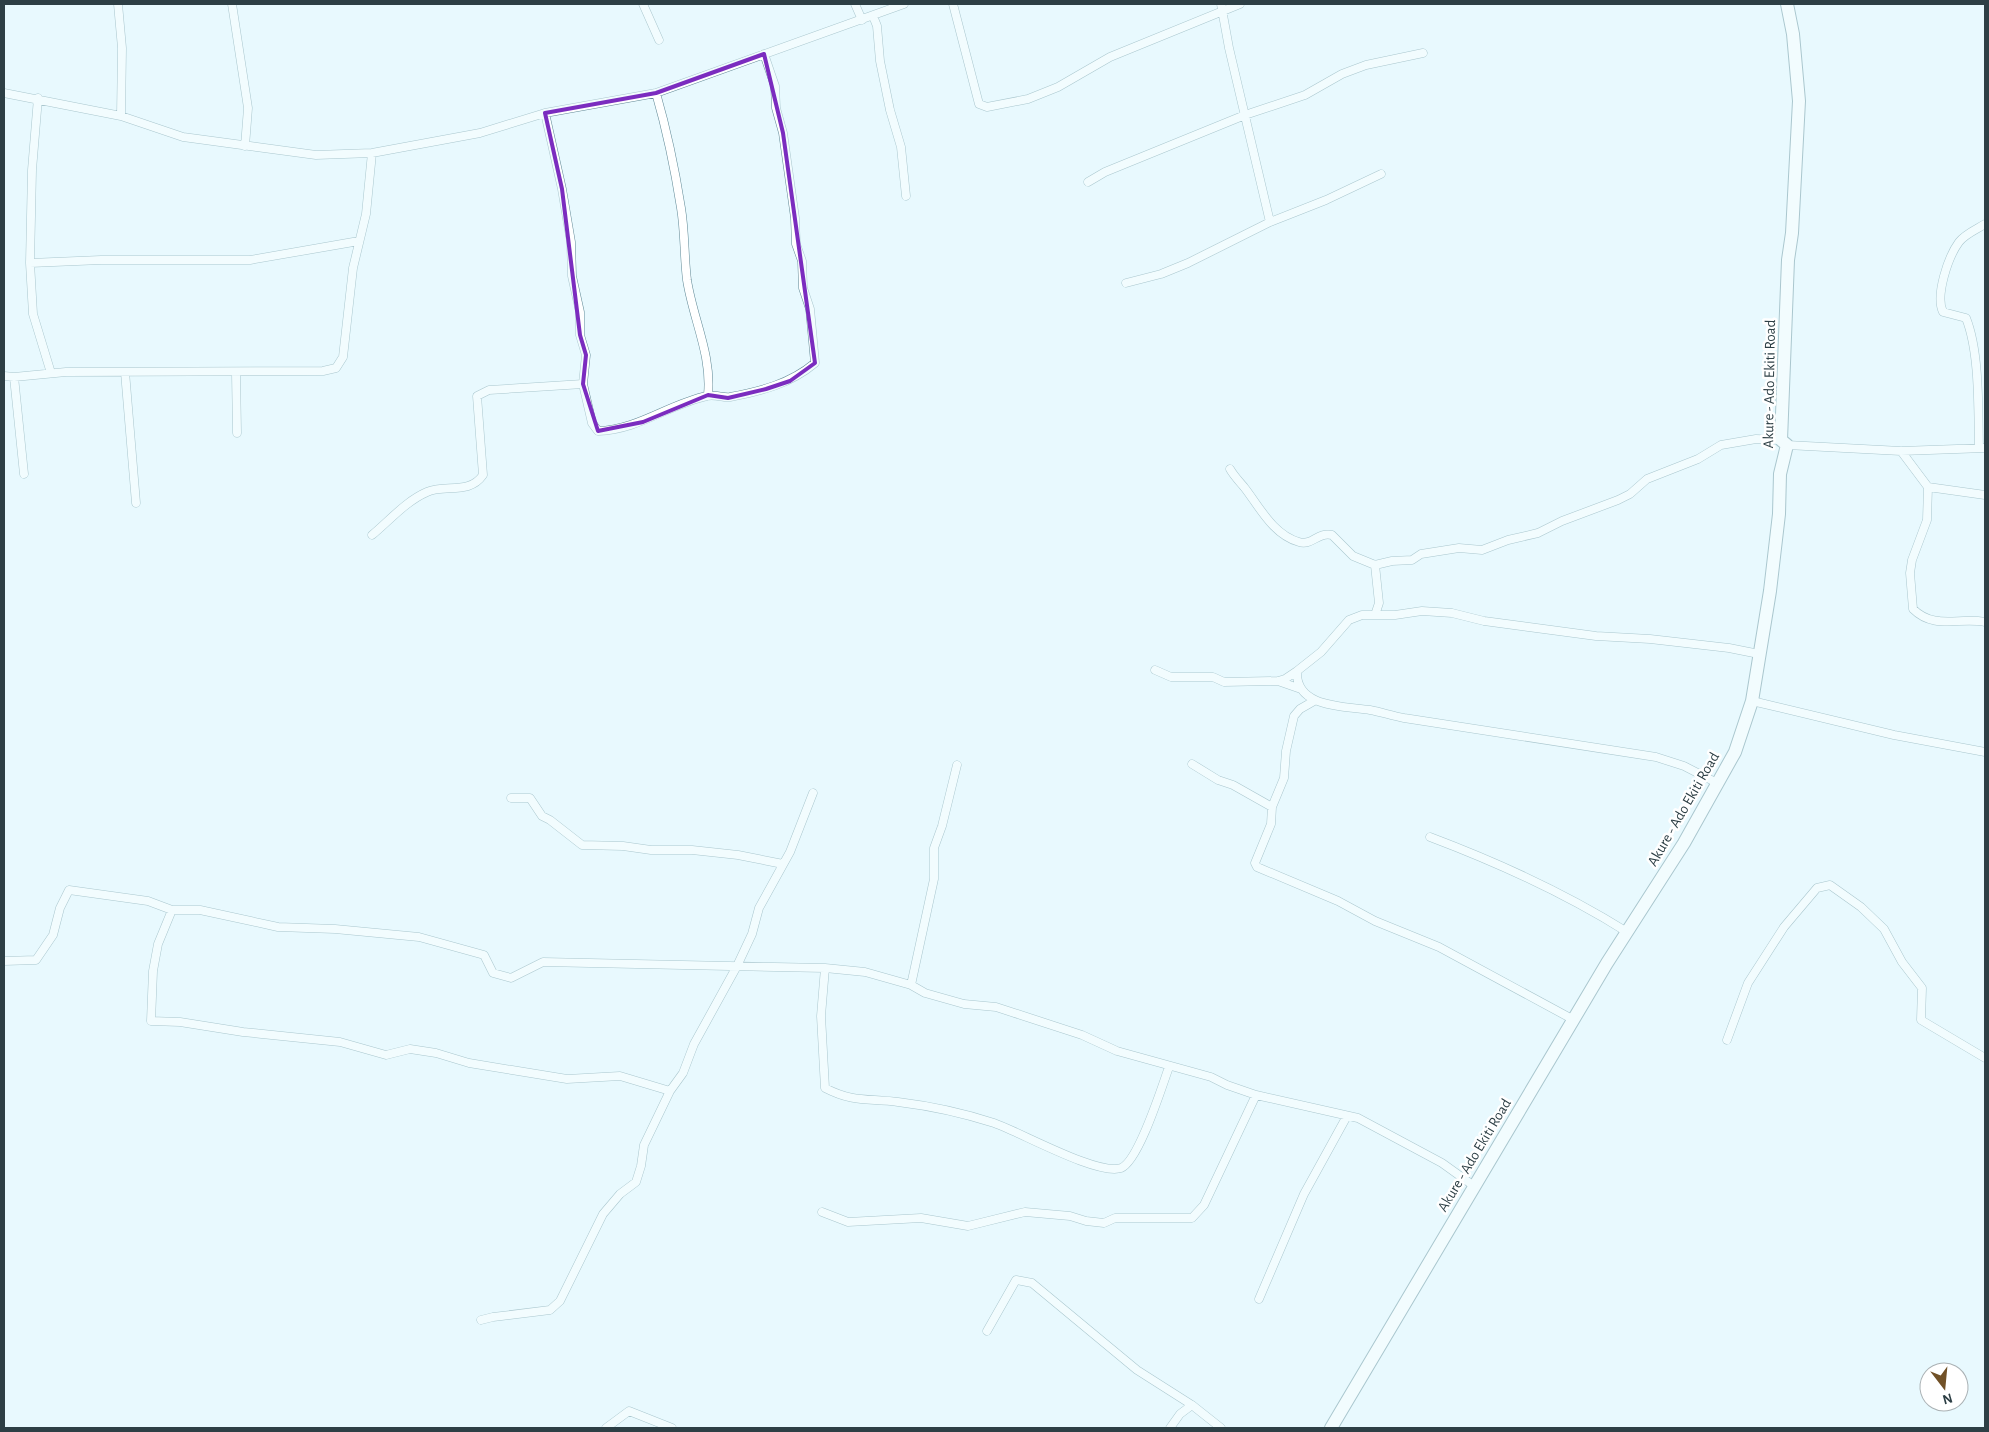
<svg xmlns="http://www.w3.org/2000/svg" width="1989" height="1432" viewBox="0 0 1989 1432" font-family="'Alegreya Sans',sans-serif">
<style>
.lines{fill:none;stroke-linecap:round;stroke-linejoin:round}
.minor-casing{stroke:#608996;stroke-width:9}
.primary-casing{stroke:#608996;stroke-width:14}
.minor{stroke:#fff;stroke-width:8}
.primary{stroke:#fff;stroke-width:12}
.marked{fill:none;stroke:#7b2cbf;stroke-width:4;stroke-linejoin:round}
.labels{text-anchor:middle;stroke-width:5;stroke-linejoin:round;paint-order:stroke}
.street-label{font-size:15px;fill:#2d3f45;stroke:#fff}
</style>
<rect width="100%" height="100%" fill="#e8f9fe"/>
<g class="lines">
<defs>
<path id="minor" d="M118 4 122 48 121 116
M232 4 248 108 245 146
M643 4 659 40
M855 4 862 20
M953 4 979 104 987 107 1028 99 1058 87 1110 57 1240 4
M1221 4 1229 48 1270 222
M873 16 877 26 880 61 890 110 901 147 906 196
M4 93 121 116 183 137 316 155 372 153 480 133 545 113 656 93 904 4
M656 93C667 131 675 170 681 208 685 232 684 256 687 280 693 319 712 355 708 395
M38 98 32 170 30 263 33 314 51 373
M545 113 562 189 571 242 572 276 580 312V335L586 355 583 384 592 423 598 431C638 430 669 404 707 396 715 394 723 398 730 397 761 391 790 384 815 363L810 309 803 288 802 261 796 244 795 218 783 133 776 108 775 86 764 54
M1088 182 1105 172 1245 115 1305 95 1342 74 1366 65 1423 53
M30 263 101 260H250L359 241
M1126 283 1161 274 1188 263 1270 222 1326 200 1381 174
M125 372 136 503
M236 373 237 433
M4 376 14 377 66 372 323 371 336 368 343 357 353 268 366 214 372 153
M14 377 24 474
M1787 445 1901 451 1985 448
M1979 448C1978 410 1980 353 1966 318L1943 312C1935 296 1948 257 1959 242 1965 234 1977 229 1985 224
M1901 451 1928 487 1927 520 1912 560 1910 573 1913 609C1934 630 1959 617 1985 622
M1230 469C1234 476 1239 481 1244 487 1259 506 1273 535 1299 542 1312 546 1317 532 1332 535L1353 556 1375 565 1379 603 1375 615
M1928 487 1985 495
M372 535C389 521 406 501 427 492 446 484 469 495 483 475L477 396 489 390 583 384
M1375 565 1392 561 1412 560 1421 554 1459 548 1482 550 1508 540 1538 533 1562 521 1618 500 1630 494 1647 479 1698 459 1721 445 1756 439 1781 440
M1155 670 1171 677H1213L1224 682 1278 681 1285 679 1297 671
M1278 681 1301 689
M1314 701 1300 709 1294 716 1286 751 1284 778 1272 807 1271 824 1255 863 1257 867 1338 901 1375 921 1439 947 1574 1020
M1752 701 1894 735 1985 752
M1192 764 1218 780 1233 785 1272 807
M1719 784 1684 766 1656 757 1404 718C1393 716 1381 712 1370 710 1344 706 1295 708 1297 671L1321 652 1349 620 1362 615H1395L1422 611 1452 613 1484 621 1596 636 1650 639 1729 648 1759 654
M511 798H530L542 816 550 820 582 845 623 846 651 850H692L738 855 783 864
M1430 837C1499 863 1565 893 1627 932
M172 910 158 944 153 971 151 1021 180 1022 243 1032 340 1042 386 1055 410 1049 436 1053 469 1063 567 1079 620 1076 670 1091
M4 961 36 960 53 935 60 908 69 890 148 901 172 910H200L278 927 335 929 419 937 484 955 493 973 511 978 543 962 825 968 865 972 911 985 925 993 964 1004 996 1007 1082 1035 1117 1051 1211 1077 1227 1085 1256 1095 1358 1118 1442 1163 1474 1186
M825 968 821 1016 825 1088C854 1103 868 1098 898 1102 931 1106 963 1113 994 1123 1020 1132 1098 1176 1121 1168 1139 1161 1162 1086 1169 1067
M911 985 934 879V848L942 826 957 765
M1727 1040 1748 983 1784 927 1817 888 1830 885 1861 907 1884 929 1902 962 1922 988 1921 1020 1985 1058
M822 1212 848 1222 921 1218 968 1226 1025 1212 1070 1216 1086 1221 1104 1223 1115 1218H1192L1204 1205 1256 1095
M1259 1299 1304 1194 1347 1116
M481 1320 493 1317 550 1310 560 1301 603 1214 620 1194 636 1182 641 1166 644 1145 670 1091 683 1073 694 1044 737 966 752 934 759 908 790 852 813 793
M987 1331 1016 1280 1032 1283 1137 1370 1192 1405 1221 1428
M606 1428 629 1411 672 1428
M1170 1428 1180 1414 1192 1405"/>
<path id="primary" d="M1331 1428 1607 963 1684 843 1735 752 1752 701 1770 591 1779 514 1780 474 1787 445 1781 440 1788 260 1792 233 1799 101 1793 34 1787 4"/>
</defs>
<use href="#minor" class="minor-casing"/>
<use href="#primary" class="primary-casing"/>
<use href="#minor" class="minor"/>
<use href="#primary" class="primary"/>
</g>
<path d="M0 0H1989V1432H0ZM764 54 783 133 815 363 790 381 766 389 728 398 708 395 643 422 598 431 583 384 586 355 580 335 562 189 545 113 656 93Z" fill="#e8f9fe" fill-opacity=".55" fill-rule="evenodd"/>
<path class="marked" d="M764 54 783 133 815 363 790 381 766 389 728 398 708 395 643 422 598 431 583 384 586 355 580 335 562 189 545 113 656 93Z"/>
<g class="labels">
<g class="street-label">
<text transform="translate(1769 384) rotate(-89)" y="5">Akure - Ado Ekiti Road</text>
<text transform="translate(1683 809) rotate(-60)" y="5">Akure - Ado Ekiti Road</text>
<text transform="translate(1474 1155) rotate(-59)" y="5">Akure - Ado Ekiti Road</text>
</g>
</g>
<rect width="1989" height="1432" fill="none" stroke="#2d3f45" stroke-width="10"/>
<g transform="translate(1944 1387) rotate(164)"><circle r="24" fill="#ffffff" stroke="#abb2b5"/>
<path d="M0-4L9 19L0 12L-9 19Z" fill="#715127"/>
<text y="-8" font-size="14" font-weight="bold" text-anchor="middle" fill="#2d3f45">N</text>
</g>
</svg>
